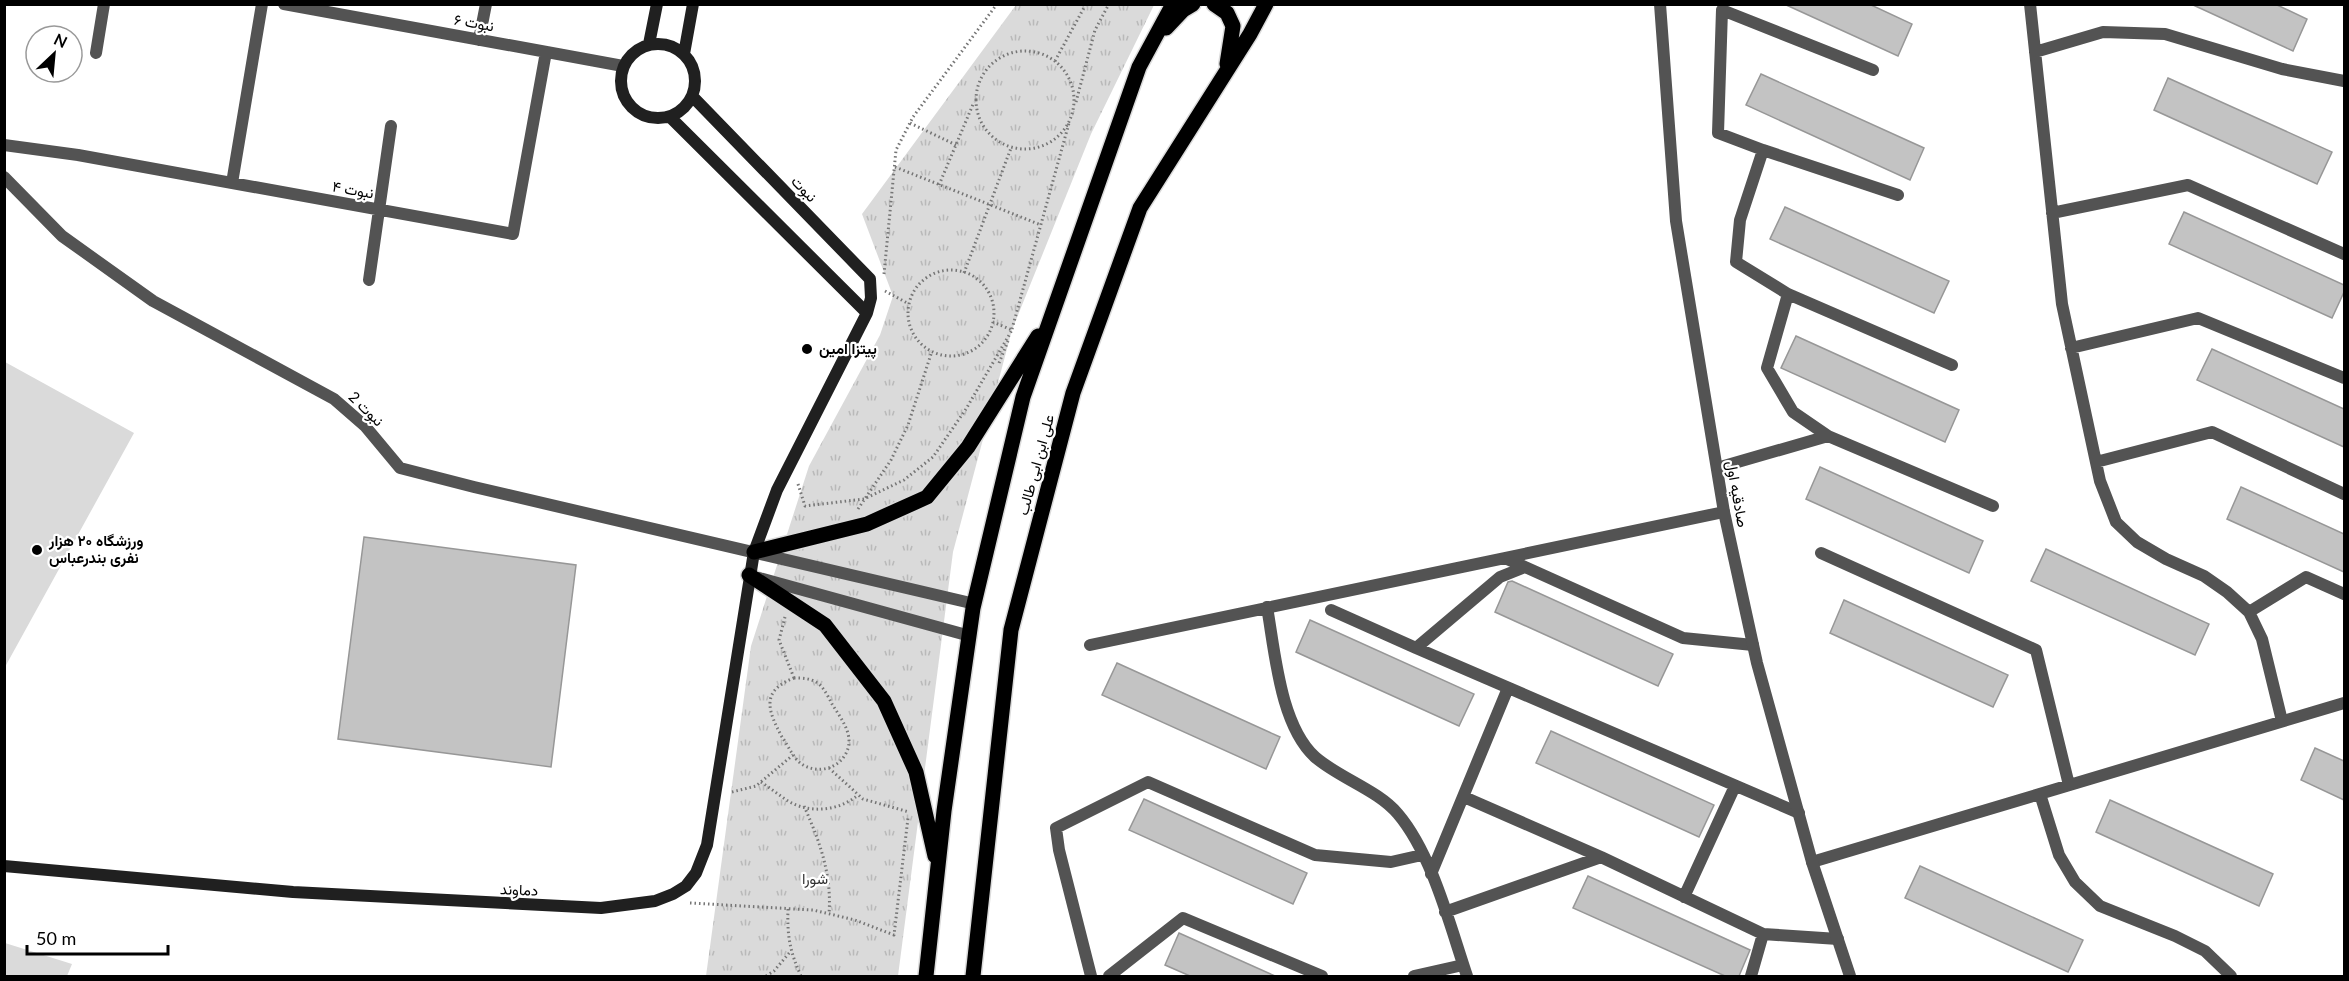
<svg xmlns="http://www.w3.org/2000/svg" width="2349" height="981" viewBox="0 0 2349 981" font-family="Lato,Vazirmatn,sans-serif">
<style>
.park{fill:url(#park-tufts)}
.pitch{fill:#dadada}
.building{fill:#c3c3c3;stroke:#979797;stroke-width:1.5}
.lines{fill:none;stroke-linecap:round;stroke-linejoin:round}
.primary-casing{stroke:#dbdbdb;stroke-width:18}
.path{stroke:#757575;stroke-width:3;stroke-dasharray:1.5 3;stroke-linecap:butt}
.minor{stroke:#535353;stroke-width:12}
.tertiary{stroke:#535353;stroke-width:12}
.secondary{stroke:#202020;stroke-width:12}
.primary{stroke:#000;stroke-width:15}
.poi-dot{fill:#000;stroke:#fff;stroke-width:2}
.labels{text-anchor:middle;stroke-width:4.5;stroke-linejoin:round;paint-order:stroke}
.street-label{font-size:15px;fill:#000;stroke:#fff}
.poi-label{font-size:15px;font-weight:bold;fill:#000;stroke:#fff;text-anchor:start}
.park-label{font-size:15px;fill:#313131;stroke:#fff}
</style>
<defs>
<pattern id="park-tufts" width="24" height="20" patternUnits="userSpaceOnUse" patternTransform="scale(1.5)"><rect width="24" height="20" fill="#dadada"/><path d="M3 7l-1-3M5 7V3M7 7l1-3M15 17l-1-3M17 17v-4M19 17l1-3" fill="none" stroke="#b9b9b9"/></pattern>
</defs>
<rect width="100%" height="100%" fill="#fff"/>
<path class="park" d="M1016 5H1154L1091 134 1012 330 953 552 898 976H706L751 646 809 466 880 335 893 296 862 214Z"/>
<path class="pitch" d="M5 362 134 433 5 667Z
M5 943 72 964 67 976H5Z"/>
<path class="building" d="M1784 4H1869L1912 24 1898 56Z
M2191 4H2275L2307 19 2293 51Z
M1761 74 1924 148 1910 180 1746 105Z
M2168 78 2332 152 2317 184 2154 110Z
M1785 207 1949 281 1934 313 1770 239Z
M2184 212 2344 285V292L2332 318 2169 244Z
M1796 336 1959 410 1945 442 1781 368Z
M2212 349 2344 409V447L2197 380Z
M1820 467 1983 541 1969 573 1806 499Z
M2241 487 2344 534V572L2227 519Z
M364 537 576 565 551 767 338 739Z
M2046 549 2209 624 2195 655 2031 581Z
M1512 581 1673 654 1658 686 1495 612 1508 582Z
M1844 600 2008 675 1993 707 1830 633Z
M1310 620 1474 694 1459 726 1296 652Z
M1117 663 1280 737 1266 769 1102 695Z
M1551 731 1714 805 1699 837 1536 763Z
M2315 748 2344 761V800L2301 780Z
M1144 799 1307 873 1293 904 1129 830Z
M2110 800 2273 874 2259 906 2096 832Z
M1920 866 2083 940 2068 972 1905 898Z
M1588 876 1750 950 1739 976H1725L1573 908Z
M1179 933 1275 976H1190L1165 965Z"/>
<g class="lines">
<defs>
<path id="primary" d="M1214 4 1227 13 1233 26 1227 64
M1166 28 1183 10 1193 4
M754 552 867 524 927 497 968 447 1038 336
M749 575 825 625 884 701 916 772 935 856
M926 976 944 811 973 608 1023 397 1139 67 1173 4
M973 976 1011 630 1073 393 1140 208 1250 34 1266 4"/>
</defs>
<use href="#primary" class="primary-casing"/>
<path class="path" d="M976 100a49 49 0 1 1 98 0a49 49 0 1 1-98 0Z
M1055 61 1086 4
M1076 102 1095 30 1109 4
M910 123 956 145
M895 167 1041 225
M939 185 974 102
M908 313a43 43 0 1 1 86 0a43 43 0 1 1-86 0Z
M964 273 1011 148
M884 274 896 150 913 117 997 4
M885 291 909 304
M1012 329 1069 123
M999 363 1008 341
M798 484 805 506 864 499 904 480 933 457 966 409 1012 330 993 322
M858 509 891 460 908 425 932 351
M785 617 779 640 794 678
M794 678C803 678 812 678 820 685 825 690 829 698 832 704 842 720 856 737 845 755 835 772 810 774 797 760 791 753 787 744 782 737 768 711 760 691 794 678Z
M829 768 863 799 909 812
M761 782C770 788 779 795 788 801 810 814 839 811 858 795
M732 792 756 786 793 755
M804 806C820 842 832 875 829 914
M690 903 813 910 855 920 894 935 908 818
M788 909C787 936 790 952 801 976
M766 976 774 971 790 952"/>
<path class="minor" d="M284 4 623 66
M2030 4 2062 304 2100 481 2116 522 2137 542 2166 559 2204 576 2227 592 2249 612 2262 639 2282 721
M479 40 486 4
M2035 52 2103 32 2165 34 2282 69 2344 81
M96 53 104 4
M1873 70 1722 10 1718 133 1763 150 1898 195
M4 145 78 155 513 234 546 52
M1763 150 1740 220 1736 262 1788 294 1952 365
M4 177 62 236 153 301 334 399 365 426 400 468 474 487 975 604
M232 183 262 4
M2052 213 2188 185 2344 254
M369 280 391 126
M1788 294 1767 368 1793 412 1828 436
M2071 348 2198 318 2344 378
M2096 462 2212 432 2344 494
M1717 468 1828 436 1993 506
M1821 553 2036 650 2069 785
M1505 558 1683 638 1753 645
M759 578 970 636
M1267 607C1275 652 1280 725 1315 757 1339 778 1378 790 1398 814 1432 854 1450 926 1467 976
M1331 610 1416 648 1500 577 1525 567
M2249 612 2306 577 2344 594
M1090 645 1724 512
M1416 648 1799 813
M2040 794 2059 855 2075 882 2100 906 2175 936 2205 951 2231 976
M1464 797 1601 857 1763 934 1838 939
M1812 862 2344 703
M1431 874 1508 688
M1684 897 1735 786
M1445 912 1601 857
M1091 976 1059 850 1056 828 1148 782 1315 855 1391 862 1422 855
M1109 976 1183 918 1322 976
M1414 976 1463 965
M1751 976 1763 934"/>
<path class="tertiary" d="M1660 4 1676 221 1724 512 1757 663 1812 862 1850 976"/>
<path class="secondary" d="M621 81a37 37 0 1 1 74 0a37 37 0 1 1-74 0Z
M649 44 657 4
M684 54 693 4
M670 117 867 313
M4 866 293 892 601 908 655 901 673 894 686 886 696 873 707 845 754 552 777 490 867 313 871 298 870 279 692 96"/>
<use href="#primary" class="primary"/>
</g>
<g class="poi-dot">
<circle cx="807" cy="349" r="6"/>
<circle cx="37" cy="550" r="6"/>
</g>
<g class="labels">
<g class="street-label">
<text transform="translate(474 23) rotate(10)" y="5">نبوت ۶</text>
<text transform="translate(804 189) rotate(46)" y="5">نبوت</text>
<text transform="translate(353 190) rotate(10)" y="5">نبوت ۴</text>
<text transform="translate(366 409) rotate(44)" y="5">نبوت 2</text>
<text transform="translate(1036 465) rotate(-75)" y="5">علی ابن ابی طالب</text>
<text transform="translate(1737 494) rotate(80)" y="5">صادقیه اول</text>
<text transform="translate(519 890) rotate(2)" y="5">دماوند</text>
</g>
<g class="poi-label">
<text x="819" y="354">پیتزا امین</text>
<text x="49" y="546">ورزشگاه ۲۰ هزار<tspan x="49" dy="17">نفری بندرعباس</tspan></text>
</g>
<g class="park-label">
<text x="815" y="884">شورا</text>
</g>
</g>
<rect width="2349" height="981" fill="none" stroke="#000000" stroke-width="12"/>
<g transform="translate(54 54) rotate(26)"><circle r="28" fill="#ffffff" stroke="#999999" stroke-width="1.5"/>
<path d="M0-4.5L10 22L0 15L-10 22Z" fill="#000000"/>
<text y="-9" font-size="16" font-weight="bold" text-anchor="middle" fill="#000000">N</text>
</g>
<path d="M27 945v9h141v-9" fill="none" stroke="#000000" stroke-width="3"/>
<text x="36" y="945" font-size="18" fill="#000000" stroke="#ffffff" stroke-width="4.5" paint-order="stroke">50 m</text>
</svg>
